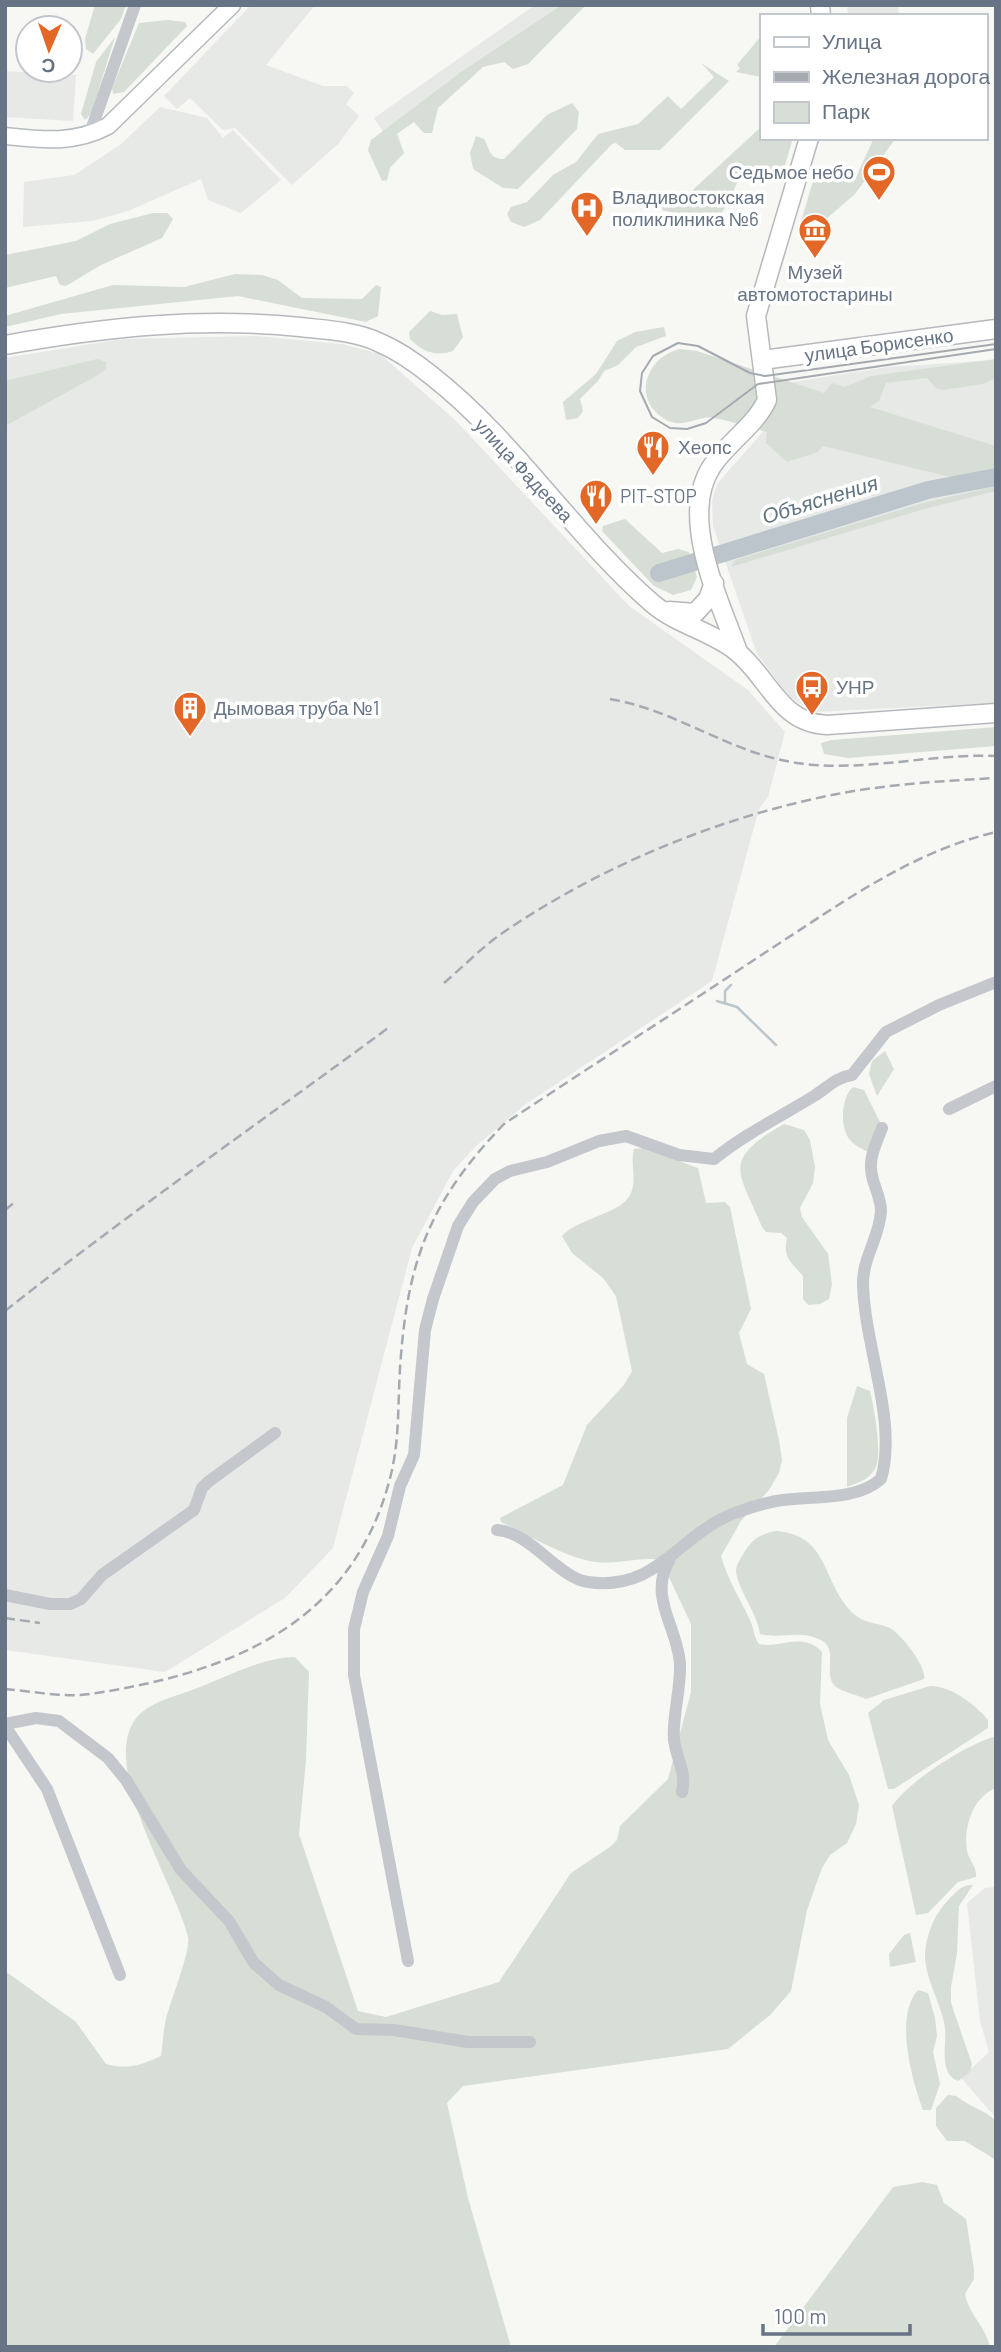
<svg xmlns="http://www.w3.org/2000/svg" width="1001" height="2352" viewBox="0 0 1001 2352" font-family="Barlow,sans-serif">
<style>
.built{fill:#e7e9e7}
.green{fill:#d7ded5}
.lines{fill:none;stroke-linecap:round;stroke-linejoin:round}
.stream{stroke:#bcc5cb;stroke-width:2.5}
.river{stroke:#bcc5cb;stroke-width:18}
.secondary-casing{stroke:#b6bbc0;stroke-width:19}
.primary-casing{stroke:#b5b9bd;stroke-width:21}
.street{stroke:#c4c7cb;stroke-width:12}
.secondary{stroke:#fff;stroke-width:16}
.primary{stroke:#fff;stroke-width:18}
.tram{stroke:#a5aab0;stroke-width:2}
.rail{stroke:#a5aab0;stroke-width:2.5;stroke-dasharray:10 5;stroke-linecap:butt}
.labels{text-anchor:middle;stroke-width:7;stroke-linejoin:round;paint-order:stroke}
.poi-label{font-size:19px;fill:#667485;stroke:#fff;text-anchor:start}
.street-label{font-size:19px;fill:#667485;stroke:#fff}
.water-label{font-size:21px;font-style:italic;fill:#627581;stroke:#fff}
</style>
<rect width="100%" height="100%" fill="#f7f7f4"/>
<path class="built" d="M251 5H315L266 65 323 86H347L354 93 346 104 359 116 338 144 292 185 235 128 223 130 190 98 177 109 164 96Z
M535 5H567L384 133 374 118Z
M847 5H898L899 16H848Z
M5 71 76 75 73 121 5 117Z
M160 107 207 118 223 138 233 130 281 180 241 213 208 200 201 179 128 211 92 221 23 227 24 182 74 175 120 145Z
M256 336 342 344 380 354 456 421 629 606 748 690 785 732 768 797 759 809 712 981 526 1104 476 1146 453 1171 412 1248 333 1548 285 1598 165 1672 5 1650V358L122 339Z
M996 360V703L814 712 789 697 757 654 713 526 712 501 717 484 790 401 786 383 888 367Z
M996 1887V2118L961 2078 989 2052 980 2021 967 1903 985 1888Z"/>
<path class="green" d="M95 5H126L121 19 93 54 86 49 85 39Z
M562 5H586L528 64 513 69 504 62 483 67 438 108 432 133H424L414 122 397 134 404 153 390 168 387 180 382 181 368 150 371 140 461 72Z
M168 20 185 22 187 26 124 92 113 94 112 88 139 23Z
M761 36V77L736 72 740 68 737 65Z
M115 37 91 114 85 120 81 114 96 62Z
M701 63 729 81 660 150H625L616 143 612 144 540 220 524 227 511 222 507 214 511 207 527 202 553 175 576 162 598 134 638 124 668 96 681 109 714 77Z
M572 103 579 112 577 129 518 189 503 188 473 169 470 153 476 136 484 139C490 149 489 159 504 159L547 115Z
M761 127V138H793L783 172C770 178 758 164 744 168L726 207 715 220H700L662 210 663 204 684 198Z
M874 138H896L855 194 810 233 798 232 813 181 819 182 827 174 856 177Z
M153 213H167L173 219 162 238 101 265 66 286 60 285 56 276 5 288V255L76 241 110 224Z
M235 274 262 275 278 280 302 298 362 299 376 285 381 287 378 316 366 322 238 296 61 314 5 327V316L113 285 184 287Z
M430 311 442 315 457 314 463 337 453 351C436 357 423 352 410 339L409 332Z
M664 327 666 336 636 347 618 365 604 371 598 381 580 399 583 411 578 418 566 420 563 402 596 374 617 341 635 332Z
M680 349 697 351 824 393 832 383 845 387 871 376 996 359V378L983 384 943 390 937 389 927 378 886 383 879 401 870 407 996 446V491L921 510 731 567 735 560 923 503 992 487 823 446 818 452 787 462 766 443 767 432C753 429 715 415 704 418 688 421 678 428 663 418 631 397 648 356 680 349Z
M97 359 106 362V369L98 375 5 426V381Z
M625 519 662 553 678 549 689 552 697 577 691 590 673 595 654 586 602 531 603 526Z
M996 727V746L848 758 824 754 821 743 832 740Z
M885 1051 894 1069 877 1096 869 1074 872 1061Z
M853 1087 864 1090 881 1124 871 1153C864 1150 855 1146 851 1141 839 1129 841 1097 853 1087Z
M784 1124 804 1130 810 1140 815 1167 813 1183 800 1208 802 1217 828 1254 832 1284 829 1299 820 1304 808 1305 803 1299V1276C792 1263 782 1257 787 1238L781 1233 766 1232 762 1227C738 1170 721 1160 784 1124Z
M643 1148 698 1168 706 1203 725 1202 730 1207 751 1309 739 1333 747 1364 764 1374 779 1440 782 1460 779 1473 769 1490 741 1521 721 1556C727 1578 739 1597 749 1618 754 1627 753 1636 759 1644 781 1649 803 1631 822 1652L820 1704 828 1740 849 1775 859 1805 856 1824 847 1843 830 1855 822 1868 807 1910 791 1991 770 2015 728 2049 463 2086 447 2103 468 2198 511 2347H5V1971L76 2022 106 2064C127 2070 142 2065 161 2056 163 2044 163 2031 166 2019 170 2002 191 1951 188 1937 177 1887 92 1757 141 1713 156 1700 177 1696 195 1689 227 1677 260 1658 295 1657L309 1672 306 1760 299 1834 358 2011 386 2017 499 1982 571 1873 610 1847 617 1840 620 1826 668 1779 691 1692V1624L661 1560C640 1556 618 1565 596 1562 568 1559 528 1535 501 1522L500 1518 563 1485 587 1425 624 1385 632 1371 616 1296 603 1278 572 1253 562 1236C578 1218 624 1213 631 1193 637 1178 630 1163 634 1149Z
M857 1386 870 1391C874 1407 883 1456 875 1469 869 1480 857 1483 847 1487V1418Z
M776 1531C831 1535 821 1584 854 1614 866 1625 881 1622 893 1630 904 1638 927 1668 924 1679L866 1699C857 1695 844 1692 836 1687 821 1675 841 1648 819 1639 799 1630 780 1639 760 1634 757 1612 738 1590 736 1571 736 1564 742 1557 745 1551 754 1538 761 1534 776 1531Z
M930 1686C951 1686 975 1704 988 1720V1728L894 1789H888L868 1713 884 1700Z
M996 1736V1788C973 1797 963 1827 967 1851 969 1861 977 1866 976 1877L958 1882 928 1913 916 1915 892 1806C909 1781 967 1744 996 1736Z
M973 1885 959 1906 957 1953 951 1987V2003L972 2064 970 2072 958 2081C938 2073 947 2045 945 2028 942 2004 925 1980 925 1955 926 1933 935 1913 951 1897 957 1891 963 1884 973 1885Z
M910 1933 916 1962 890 1967 889 1954 904 1935Z
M918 1990 928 1993 935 2018 937 2036 933 2052 940 2084 931 2110H923C912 2080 894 2016 918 1990Z
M948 2095 956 2096C968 2106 985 2110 996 2121V2160L965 2141H947L936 2126V2108Z
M922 2182 937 2185 944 2203 966 2219 974 2270V2279L965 2294C969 2315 985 2325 990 2347H774L893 2187Z"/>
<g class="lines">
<path class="stream" d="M717 1001 737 1007 776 1045
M725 1003V991L731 985"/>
<path class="river" d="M659 573 928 490 996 477"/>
<defs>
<path id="secondary" d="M5 136C43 140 74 144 108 126L232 5"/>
<path id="primary" d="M820 5 821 16
M5 345C105 327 200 317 300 327 325 330 355 331 378 342 397 350 416 363 432 376 515 441 573 535 653 604 678 625 711 631 736 651 769 677 779 723 827 725L996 713
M762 360 996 329
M669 611 695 613 708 599 714 583
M738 652C720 601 678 517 712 466 727 443 755 426 767 400L756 316 809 138"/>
</defs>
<use href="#secondary" class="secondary-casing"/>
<use href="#primary" class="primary-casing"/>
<path class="street" d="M89 136 135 5
M949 1109 996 1086
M497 1530C531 1532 558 1578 588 1582 656 1592 677 1537 732 1514 748 1508 766 1502 783 1500 814 1496 856 1501 881 1479 898 1421 864 1346 863 1283 863 1257 880 1236 881 1211 881 1200 876 1190 873 1180 867 1160 875 1147 882 1128
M669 1561C648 1597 678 1628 680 1664 681 1689 672 1718 674 1740 676 1758 687 1772 682 1792
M5 1595 50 1604H70L81 1599 102 1575 194 1510 202 1488 208 1482 275 1433
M5 1724 36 1718 59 1721 108 1758 126 1780 181 1870 229 1921 254 1963 279 1985 326 2007 356 2029 394 2030 468 2042H530
M5 1726 47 1789 120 1975
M408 1961 354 1675V1629L363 1592 388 1536 400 1486 414 1455 425 1330 433 1299 458 1226 473 1202 495 1179 510 1171 547 1162 599 1141 626 1136 679 1155 714 1159C745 1134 780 1117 814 1096 827 1088 836 1077 852 1075L886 1032 939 1005 996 982"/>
<use href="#secondary" class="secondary"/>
<use href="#primary" class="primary"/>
<path class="tram" d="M996 344 765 376 750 373 698 346 678 343 653 356 642 373 640 391 652 417 670 428 687 429 706 423 758 384 996 349"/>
<path class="rail" d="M610 699C670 709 719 745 777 759 850 777 922 753 996 756
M444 983C463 967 481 948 501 934 600 866 719 817 837 794 889 784 943 781 996 778
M5 1210 15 1202
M5 1311C130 1212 261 1122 388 1028
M5 1618 40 1623
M5 1689C32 1691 64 1698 90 1694 225 1674 350 1627 389 1482 401 1440 397 1398 401 1355 409 1254 434 1197 504 1124 591 1066 679 1010 766 952 839 905 910 852 996 832"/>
</g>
<defs>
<symbol id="stadium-pin" viewBox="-11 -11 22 30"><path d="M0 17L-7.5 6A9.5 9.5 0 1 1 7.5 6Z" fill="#e36828" stroke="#fff"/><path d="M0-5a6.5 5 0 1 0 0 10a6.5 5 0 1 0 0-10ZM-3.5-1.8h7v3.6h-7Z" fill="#fff"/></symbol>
<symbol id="hospital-pin" viewBox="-11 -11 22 30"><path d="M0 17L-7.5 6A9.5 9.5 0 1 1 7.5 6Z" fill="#e36828" stroke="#fff"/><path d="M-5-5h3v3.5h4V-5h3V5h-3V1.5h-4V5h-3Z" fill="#fff"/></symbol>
<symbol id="museum-pin" viewBox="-11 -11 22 30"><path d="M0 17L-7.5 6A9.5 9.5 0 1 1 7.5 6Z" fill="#e36828" stroke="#fff"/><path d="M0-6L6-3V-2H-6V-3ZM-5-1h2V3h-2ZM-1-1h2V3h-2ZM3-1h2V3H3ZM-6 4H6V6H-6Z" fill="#fff"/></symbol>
<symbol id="restaurant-pin" viewBox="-11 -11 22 30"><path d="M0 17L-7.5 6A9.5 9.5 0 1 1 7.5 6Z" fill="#e36828" stroke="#fff"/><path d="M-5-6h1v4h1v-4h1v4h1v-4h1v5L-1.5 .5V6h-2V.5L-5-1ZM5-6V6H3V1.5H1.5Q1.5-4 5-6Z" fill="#fff"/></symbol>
<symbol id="bus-pin" viewBox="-11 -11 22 30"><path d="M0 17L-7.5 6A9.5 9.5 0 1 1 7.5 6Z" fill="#e36828" stroke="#fff"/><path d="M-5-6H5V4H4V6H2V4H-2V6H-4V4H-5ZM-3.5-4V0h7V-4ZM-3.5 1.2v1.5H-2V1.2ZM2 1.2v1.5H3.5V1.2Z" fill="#fff"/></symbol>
<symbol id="building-pin" viewBox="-11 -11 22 30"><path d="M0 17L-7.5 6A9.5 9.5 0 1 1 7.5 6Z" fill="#e36828" stroke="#fff"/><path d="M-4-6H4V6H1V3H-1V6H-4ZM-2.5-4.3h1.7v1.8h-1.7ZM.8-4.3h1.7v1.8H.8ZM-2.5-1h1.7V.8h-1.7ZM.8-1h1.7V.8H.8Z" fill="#fff"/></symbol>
</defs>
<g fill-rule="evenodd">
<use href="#stadium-pin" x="860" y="153" width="38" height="52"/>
<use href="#hospital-pin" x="568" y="189" width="38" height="52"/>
<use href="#museum-pin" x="796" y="211" width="38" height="52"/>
<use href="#restaurant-pin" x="634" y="428" width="38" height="52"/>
<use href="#restaurant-pin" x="577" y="477" width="38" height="52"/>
<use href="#bus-pin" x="793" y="668" width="38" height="52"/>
<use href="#building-pin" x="171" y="689" width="38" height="52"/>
</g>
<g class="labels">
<g class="poi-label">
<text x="854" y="179" text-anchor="end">Седьмое небо</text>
<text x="612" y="204">Владивостокская<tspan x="612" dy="22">поликлиника №6</tspan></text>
<text x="815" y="279" text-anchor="middle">Музей<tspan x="815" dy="22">автомотостарины</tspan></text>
<text x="678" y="454">Хеопс</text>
<text x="620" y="503">PIT-STOP</text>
<text x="836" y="694">УНР</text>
<text x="214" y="715">Дымовая труба №1</text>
</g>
<g class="street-label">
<text transform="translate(879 345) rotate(-8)" y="7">улица Борисенко</text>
<text transform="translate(524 470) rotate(47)" y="7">улица Фадеева</text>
</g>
<g class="water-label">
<text transform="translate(820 500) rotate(-17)" y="7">Объяснения</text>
</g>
</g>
<rect width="1001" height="2352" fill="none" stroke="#667485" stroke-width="14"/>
<rect x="760" y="14" width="228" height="126" fill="#ffffff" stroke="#c2c7ce" stroke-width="2"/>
<rect x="774" y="37" width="35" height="10" fill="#ffffff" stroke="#c2c7ce" stroke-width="2"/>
<text x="822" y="49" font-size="21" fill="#667485">Улица</text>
<rect x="774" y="72" width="35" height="10" fill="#a5aab0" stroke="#c2c7ce" stroke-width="2"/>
<text x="822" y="84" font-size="21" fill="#667485">Железная дорога</text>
<rect x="774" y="102" width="35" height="21" fill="#d7ded5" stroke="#c2c7ce" stroke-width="2"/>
<text x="822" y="119" font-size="21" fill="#667485">Парк</text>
<g transform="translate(49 49) rotate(182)"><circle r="33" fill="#ffffff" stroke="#c2c7ce" stroke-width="2"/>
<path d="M0-5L12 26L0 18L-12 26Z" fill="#e36828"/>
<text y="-10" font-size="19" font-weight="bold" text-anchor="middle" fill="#667485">С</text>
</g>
<path d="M763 2324v10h147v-10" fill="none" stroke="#667485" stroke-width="3.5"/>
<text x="774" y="2324" font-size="21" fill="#667485" stroke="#ffffff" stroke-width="5" paint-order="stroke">100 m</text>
</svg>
